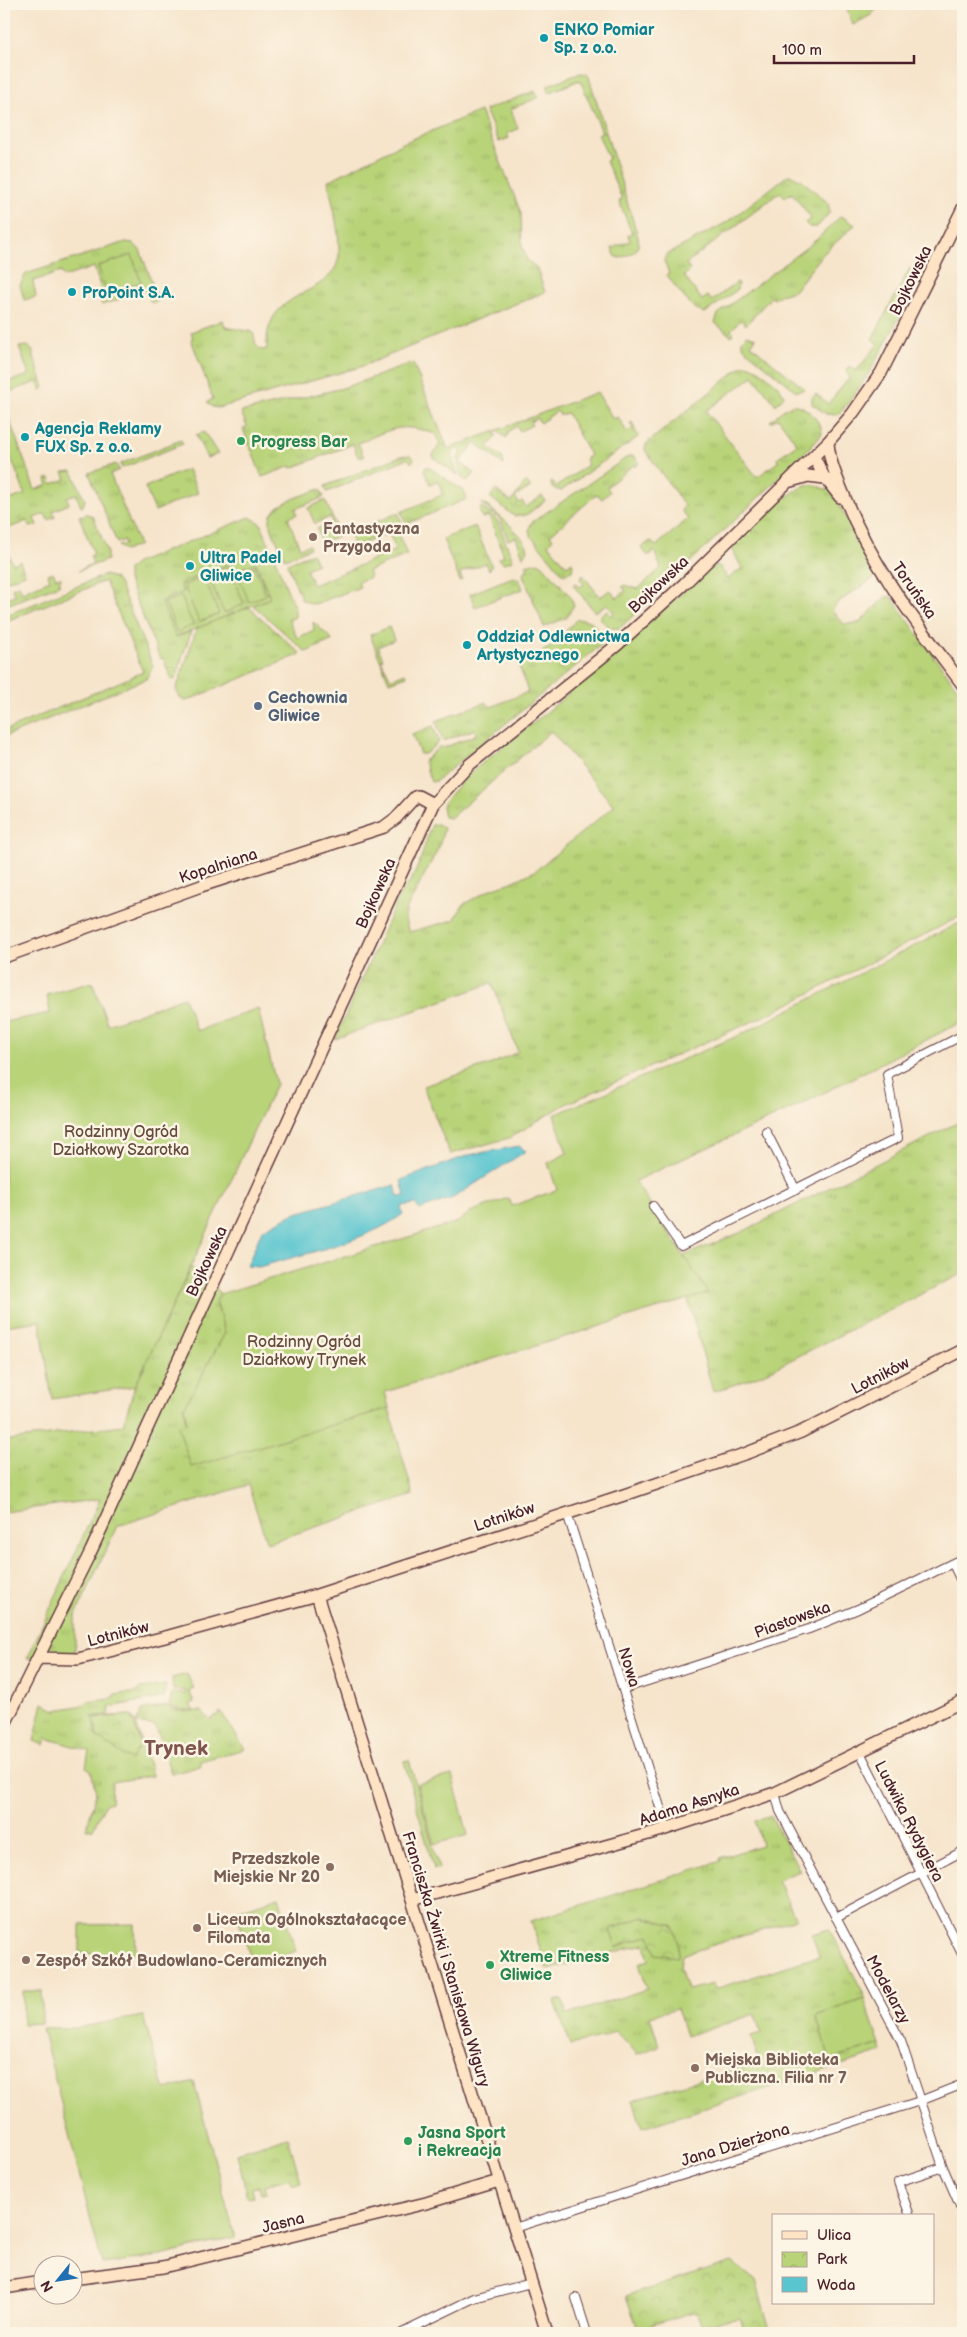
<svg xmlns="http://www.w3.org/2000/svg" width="967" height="2337" viewBox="0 0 967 2337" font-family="'Balsamiq Sans',sans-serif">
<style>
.grass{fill:url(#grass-tufts);stroke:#817952}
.park{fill:url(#park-crowns);stroke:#817952}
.garden{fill:#b8d378;stroke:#817952}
.water{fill:#58c5cf;stroke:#51727d}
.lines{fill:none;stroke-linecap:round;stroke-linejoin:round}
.street-casing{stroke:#643d43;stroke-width:10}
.secondary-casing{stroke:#643d43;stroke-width:14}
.street{stroke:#fff;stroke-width:8}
.secondary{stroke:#fee4c5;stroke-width:11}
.culture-dot{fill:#0f9aa8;stroke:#fcf5e5;stroke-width:2}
.leisure-dot{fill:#2e9e5b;stroke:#fcf5e5;stroke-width:2}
.education-dot{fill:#8d6e63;stroke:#fcf5e5;stroke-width:2}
.service-dot{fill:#5c6f8a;stroke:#fcf5e5;stroke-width:2}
.labels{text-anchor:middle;stroke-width:5;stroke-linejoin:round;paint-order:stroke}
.culture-label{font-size:16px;font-weight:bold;fill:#0d838f;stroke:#fcf5e5;text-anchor:start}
.street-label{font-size:16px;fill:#4a1f2b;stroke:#fcf5e5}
.leisure-label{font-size:16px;font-weight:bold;fill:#27864d;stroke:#fcf5e5;text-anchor:start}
.education-label{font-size:16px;font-weight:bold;fill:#785e54;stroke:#fcf5e5;text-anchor:start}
.service-label{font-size:16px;font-weight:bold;fill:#4e5e75;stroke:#fcf5e5;text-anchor:start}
.park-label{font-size:16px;fill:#664c3e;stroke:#fcf5e5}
.district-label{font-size:21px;font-weight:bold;fill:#80544f;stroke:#fcf5e5}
</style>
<defs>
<pattern id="grass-tufts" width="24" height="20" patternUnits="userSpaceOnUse" patternTransform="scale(1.25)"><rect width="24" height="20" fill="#b8d378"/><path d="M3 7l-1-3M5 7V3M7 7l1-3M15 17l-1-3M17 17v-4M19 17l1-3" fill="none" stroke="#a0b568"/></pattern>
<pattern id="park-crowns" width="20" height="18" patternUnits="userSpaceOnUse" patternTransform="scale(1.25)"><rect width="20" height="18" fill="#b8d378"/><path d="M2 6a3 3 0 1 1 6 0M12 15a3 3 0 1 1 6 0" fill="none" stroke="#a0b568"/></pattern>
</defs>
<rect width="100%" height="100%" fill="#fcf5e5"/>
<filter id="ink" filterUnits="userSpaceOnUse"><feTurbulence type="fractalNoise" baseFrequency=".02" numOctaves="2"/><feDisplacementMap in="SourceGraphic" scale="10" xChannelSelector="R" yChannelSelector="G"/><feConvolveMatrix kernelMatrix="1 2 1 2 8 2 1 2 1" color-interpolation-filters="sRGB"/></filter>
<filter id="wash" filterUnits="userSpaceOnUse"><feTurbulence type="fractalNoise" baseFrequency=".0096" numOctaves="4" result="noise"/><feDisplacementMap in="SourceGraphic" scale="20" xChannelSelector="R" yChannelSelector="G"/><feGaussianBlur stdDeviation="1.12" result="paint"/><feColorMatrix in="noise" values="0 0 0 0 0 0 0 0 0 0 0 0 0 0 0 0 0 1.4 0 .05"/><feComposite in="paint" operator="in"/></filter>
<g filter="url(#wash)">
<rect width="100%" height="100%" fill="#f6e4cb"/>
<path class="grass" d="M845 4H881L871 15 853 25Z
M581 73 587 74 589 77 638 237C641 251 631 254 620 258L616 257 612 248 630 241 628 235 632 233 619 201 622 199 606 161 609 159 598 134 602 132 580 80 548 93V85Z
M535 91 539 97 511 109 518 129 507 134 509 138 499 142 485 110Z
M480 111 521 213 522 246 527 260 536 267 545 292 360 367 218 408 212 407 207 402 213 399 191 339 193 338 191 332 223 320 225 327 253 332 256 345 261 350 267 349C263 284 337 300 339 253 340 233 332 201 328 181L403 143Z
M788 175 794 176 799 180 801 179 828 203 830 212 817 227H809L805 223 811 218 792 193 785 197 780 192 686 264 690 270 684 276 702 300 708 296 712 301 737 282 738 284 737 290 705 313C692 311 675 286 667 275L669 273 664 261 666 255 729 221Z
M841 216 855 225 824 253 794 291 780 295 774 299 771 297 746 325 741 320 731 330 734 333 731 336 715 323 718 314 815 241Z
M126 242 133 243 140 250 159 301 151 303 146 290 102 305 99 297 103 295 94 267 64 277 61 272 33 281 36 297 24 300 20 285 26 274Z
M910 268 918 275 916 285C892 329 872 377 838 415L826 414 812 404V397L816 394 828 404 850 377 845 372 850 366 856 371 878 344 872 339Z
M747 335 756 338 751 345 805 389 796 391 744 348 741 342Z
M28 346 32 350 44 388 41 390 37 382 4 394V383L29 375 19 347Z
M413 363 448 449 597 392 613 419 618 417 627 432 633 429 630 423 632 422 638 437 561 491 552 488 551 482 552 481 556 487 588 465 585 459 590 455 567 413 560 415 557 411 540 423 537 418 530 422 532 425 520 431 517 426 510 430 506 438 497 431 495 434 497 436 488 447 503 458 504 465 475 443 460 462 475 474 467 481 462 478 458 464 460 462 457 459 462 452 458 448 451 455 458 475 434 458 433 455 440 444 435 434C399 421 391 430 358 443L364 457H358L353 444 292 468 291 466 262 477 243 429 247 427 241 412 343 388Z
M746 365C757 366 781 385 784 396L776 405 753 376 706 411 757 477 778 462 777 458 797 444 778 418 771 422 770 421C777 416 785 406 794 405 805 404 823 423 822 434L792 466 621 627C612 632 605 624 599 617L607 610 611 616 614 613 607 604 595 612 573 585 576 583 580 587 584 584 580 579 583 575 600 597 610 590 617 598 626 590 622 587 624 585 638 589 661 568 654 551 648 556 641 548 650 541 656 546 688 519 681 510 685 506 645 450 646 444 741 367Z
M4 405 35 490 48 485 46 479 50 478 52 484 66 479 63 472 72 471 85 500 83 506 81 507 76 494 67 497 69 504 53 511 55 517 48 520 45 514 34 518 37 525 30 527 27 521 4 530V502L25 494 4 440Z
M204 432 218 454 207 458 196 435Z
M181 440 183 444 122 468 120 464Z
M410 455 414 459 411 463 408 458 327 492 325 486 401 456Z
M629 456H634L639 463 635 467 633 465 607 487 610 492 602 499 597 494 550 535 553 539 548 544 567 566 572 562 573 565 572 571 563 574 531 536 529 530 531 523Z
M116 464 119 470 110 474 139 545 125 551 118 546 125 544 124 540 117 543 89 473Z
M427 466 465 492 467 499 406 524 401 512 442 495 439 480 430 484 424 470Z
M188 469 198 493 155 511 145 487Z
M526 482 531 487 515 497 519 503 522 501 526 507 542 496 545 501 526 515 514 516 490 497 496 490 511 502Z
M805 485H815L827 490 828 488 834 495 877 576 837 603 832 611 844 624 859 623 885 597H891L963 696V915L769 1014 564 1105 509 1138 450 1154 423 1086 489 1065 518 1052 492 983 335 1039 401 892C420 874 422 849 432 825L438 824 444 828 439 847 406 910 405 920 409 932 454 920 464 904 491 889 512 882 535 871 614 806 551 731 450 818 444 817 442 806C462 773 516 738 547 712 603 664 658 615 712 564L720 567 728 579 742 568 733 551V546L786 497Z
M320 489 324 497 295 509 297 514 288 518 300 548 309 545 310 548 285 559C280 547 273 534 270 522 267 504 308 494 320 489Z
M325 500 340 535 322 543 317 529 332 522 330 517 315 524 308 508Z
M483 503C497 514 524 534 528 550L525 555 523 556 516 537 508 540 500 519 482 504Z
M482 507 497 520 513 560 504 563 498 559 504 556 489 516 482 518 479 509Z
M398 513 403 526 396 529 407 555 368 571 370 577 358 582 360 587 318 603 312 604 302 600 287 563 312 553 317 564 306 569 313 585 396 550 389 533 354 547 349 533Z
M87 514 93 516 107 551V560L78 571 93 563 90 556 94 554 79 516Z
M250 517 261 524 295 609V617L289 620 297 638 314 630 313 622 333 640 306 652 253 605 270 598 256 563 234 571 231 564 180 584 183 592 176 637 191 632 175 679 172 680 163 658 160 659 128 580V570L136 563Z
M475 526 492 567 489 570 486 563 460 573 462 580 460 581 443 539Z
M4 546 13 564 20 561 25 574 4 582Z
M537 562 542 564 570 596 574 605 566 618 544 627 523 575 528 567 526 565Z
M53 572 56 578 61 577 59 585 4 606V599L15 595 12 588 19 585 22 592 50 580 48 574Z
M105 575 114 578 119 583 153 666 146 679 4 737V731L143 672 105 581 4 622V616Z
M513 577 519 579 523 589 475 607 470 594Z
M249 607 301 654 186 701 181 699 176 690 197 628Z
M577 619 591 621 602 636 601 645 436 781 431 782 424 761 440 746 443 748 476 735 475 729 443 741 436 721 486 702 491 707 528 692 519 666 521 662 551 647Z
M389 627 394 640 378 647 383 659 381 660 391 679 405 673 407 676 389 682 370 635Z
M433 726 439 742 425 754H420L412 734Z
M963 1120V1273L761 1375 713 1392 688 1299 707 1293 683 1256 742 1232Z
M191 1267 214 1284 220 1294 216 1301 225 1333 184 1408 191 1466 389 1408 413 1495 267 1543 248 1485 117 1526 75 1617V1655L27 1659 100 1499 4 1512V1441L123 1425 135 1386Z
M166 1685 164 1697 110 1707 109 1715 91 1717 131 1715 136 1723 142 1710 167 1706 176 1711H202L210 1720 221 1712 245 1749 200 1761 201 1766 171 1774 156 1726 136 1723 152 1776 112 1782 111 1802 105 1804 93 1829 86 1830 96 1793 91 1770 86 1767 89 1751 46 1738 44 1745 34 1741 43 1703 58 1712 56 1710 84 1705 87 1702 111 1699 114 1695 138 1692 141 1688Z
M771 1816 800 1871 777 1880 796 1919 682 1955 680 1967 687 1990 713 1984 715 1989 819 1956 812 1934 829 1929 863 1992 864 1999 816 2016 830 2060 880 2044 882 2052 642 2128 633 2100 759 2061 751 2036 761 2033 755 2014 686 2036 677 2008 650 2016 659 2046 637 2054 615 2031 605 2037 570 2045 555 2001 562 1999 567 2015 647 1989 639 1963 649 1960 645 1944 547 1970 531 1921 721 1861 720 1858 762 1845 755 1821Z
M288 2137 301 2182 292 2185 290 2178 265 2185 267 2192 261 2193 259 2186 252 2188 254 2196 247 2197 237 2153Z"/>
<path class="park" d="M231 563 234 571 255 563 270 598 176 637 161 601 183 592 180 584Z
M131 1715 141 1744 131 1760 97 1737 94 1718Z
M643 1917 673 1925 679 1944 678 1957 656 1954 650 1935 616 1947 610 1929Z
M732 2262 756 2281 771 2333H745L739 2317 702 2326 697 2314 693 2312 638 2329 626 2296Z"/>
<path class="garden" d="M132 255 141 282 107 293 98 266Z
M254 566 266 595 249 602 237 573Z
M229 567 244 604 224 613 208 575Z
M204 577 219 614 199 622 184 585Z
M181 596 193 625 177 632 165 602Z
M963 921V1021L800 1105 635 1181 708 1293 385 1392 389 1408 191 1467 178 1426 187 1423 184 1408 225 1333 216 1301 220 1294 458 1222 470 1212 509 1198 512 1206 557 1190 548 1163 567 1153 554 1115 742 1034Z
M92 982 108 1025 184 997 197 1031 258 1008 276 1084 135 1386 52 1399 40 1321 4 1326V1022L50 1013 47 995Z
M187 1674 194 1689 189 1691 194 1702 190 1705 194 1711 176 1709 169 1705 172 1693 186 1694V1691L173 1690 172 1678Z
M409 1760 439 1868 434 1869 404 1761Z
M452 1775 468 1835 434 1844 417 1784Z
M279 1897 296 1951 253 1965 236 1911Z
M135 1924 136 1953 80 1954V1925Z
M23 1991H42V2023L23 2024Z
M864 1999 880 2044 830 2060 816 2016Z
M143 2016 165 2090 194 2082 235 2237 161 2256 102 2264 42 2028H76Z"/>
<path class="water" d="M519 1146 526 1151 453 1198 419 1210 416 1204 401 1206 403 1214C368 1241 302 1254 259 1267L247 1266 262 1230 293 1214 395 1185 398 1197 405 1196 401 1180 469 1155Z"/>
</g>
<g filter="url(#ink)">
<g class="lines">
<defs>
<path id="street" d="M766 1131 796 1190
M653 1206 681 1246 898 1138 887 1074 963 1035
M567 1513 667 1829
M953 1564 963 1585
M623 1689 809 1629 858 1609 963 1558
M860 1752 963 1956
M775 1793 780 1811 901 2041 943 2167 960 2206 963 2205
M836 1918 963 1851
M910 2216 898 2182 943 2167
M514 2228 920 2101 963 2084
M576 2298 587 2333
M402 2333 474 2298 531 2283"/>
<path id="secondary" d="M828 442C829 460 836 476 843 493 870 564 918 625 963 685
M814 457 823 475 840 497
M791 481 808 476 825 478
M4 957 201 886 384 827 396 818 415 797 418 796 433 804
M317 1595 547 2333
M38 1658 78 1659 169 1636 317 1595 624 1495 747 1453 801 1432 963 1350
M4 1726 91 1551 433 804 469 765 617 645 684 584 828 442 853 413 881 373 963 208
M412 1900 659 1831 775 1793 963 1701
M72 2279 163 2267 426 2203 499 2181
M4 2288 42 2282"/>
</defs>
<use href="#street" class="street-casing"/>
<use href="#secondary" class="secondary-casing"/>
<use href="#street" class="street"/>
<use href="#secondary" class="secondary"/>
</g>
</g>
<g class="culture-dot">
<circle cx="544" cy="38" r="5"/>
<circle cx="72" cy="292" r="5"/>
<circle cx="25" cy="437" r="5"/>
<circle cx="190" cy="566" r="5"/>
<circle cx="467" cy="645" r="5"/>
</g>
<g class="leisure-dot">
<circle cx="241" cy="441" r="5"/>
<circle cx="490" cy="1965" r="5"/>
<circle cx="408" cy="2141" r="5"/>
</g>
<g class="education-dot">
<circle cx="313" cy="537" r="5"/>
<circle cx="330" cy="1867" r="5"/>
<circle cx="197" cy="1928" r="5"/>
<circle cx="26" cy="1960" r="5"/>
<circle cx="695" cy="2068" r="5"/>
</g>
<circle class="service-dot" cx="258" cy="706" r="5"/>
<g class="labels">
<g class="culture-label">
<text x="554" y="35">ENKO Pomiar<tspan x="554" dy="18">Sp. z o.o.</tspan></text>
<text x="82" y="298">ProPoint S.A.</text>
<text x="35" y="434">Agencja Reklamy<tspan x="35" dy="18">FUX Sp. z o.o.</tspan></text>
<text x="200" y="563">Ultra Padel<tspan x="200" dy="18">Gliwice</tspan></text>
<text x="477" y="642">Oddział Odlewnictwa<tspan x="477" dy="18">Artystycznego</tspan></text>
</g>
<g class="street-label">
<text transform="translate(910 280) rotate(-64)" y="6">Bojkowska</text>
<text transform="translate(658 584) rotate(-43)" y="6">Bojkowska</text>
<text transform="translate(915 590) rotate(55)" y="6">Toruńska</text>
<text transform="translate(218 865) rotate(-18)" y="6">Kopalniana</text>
<text transform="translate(375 893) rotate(-66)" y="6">Bojkowska</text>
<text transform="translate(206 1261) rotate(-65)" y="6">Bojkowska</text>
<text transform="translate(880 1375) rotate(-27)" y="6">Lotników</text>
<text transform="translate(504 1516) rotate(-18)" y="6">Lotników</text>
<text transform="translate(792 1619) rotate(-20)" y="6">Piastowska</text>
<text transform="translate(118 1633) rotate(-14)" y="6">Lotników</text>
<text transform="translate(630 1667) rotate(73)" y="6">Nowa</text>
<text transform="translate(689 1804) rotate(-18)" y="6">Adama Asnyka</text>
<text transform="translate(910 1821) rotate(63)" y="6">Ludwika Rydygiera</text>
<text transform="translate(447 1959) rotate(73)" y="6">Franciszka Żwirki i Stanisława Wigury</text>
<text transform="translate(889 1989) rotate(62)" y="6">Modelarzy</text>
<text transform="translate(735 2144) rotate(-17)" y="6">Jana Dzierżona</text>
<text transform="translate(283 2222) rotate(-14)" y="6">Jasna</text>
</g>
<g class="leisure-label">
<text x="251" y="447">Progress Bar</text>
<text x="500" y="1962">Xtreme Fitness<tspan x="500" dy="18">Gliwice</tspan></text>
<text x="418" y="2138">Jasna Sport<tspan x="418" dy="18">i Rekreacja</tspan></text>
</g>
<g class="education-label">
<text x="323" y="534">Fantastyczna<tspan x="323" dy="18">Przygoda</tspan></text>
<text x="320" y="1864" text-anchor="end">Przedszkole<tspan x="320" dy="18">Miejskie Nr 20</tspan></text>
<text x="207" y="1925">Liceum Ogólnokształacące<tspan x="207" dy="18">Filomata</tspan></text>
<text x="36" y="1966">Zespół Szkół Budowlano-Ceramicznych</text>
<text x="705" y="2065">Miejska Biblioteka<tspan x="705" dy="18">Publiczna. Filia nr 7</tspan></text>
</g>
<g class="service-label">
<text x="268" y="703">Cechownia<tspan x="268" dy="18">Gliwice</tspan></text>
</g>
<g class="park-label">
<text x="121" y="1137">Rodzinny Ogród<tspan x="121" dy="18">Działkowy Szarotka</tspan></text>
<text x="304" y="1347">Rodzinny Ogród<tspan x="304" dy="18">Działkowy Trynek</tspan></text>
</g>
<g class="district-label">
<text x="176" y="1755">Trynek</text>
</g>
</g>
<rect width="967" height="2337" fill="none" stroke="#fcf5e5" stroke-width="20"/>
<rect x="772" y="2214" width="162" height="90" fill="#fcf5e5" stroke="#b59f9b"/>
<rect x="782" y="2231" width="25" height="8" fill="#fee4c5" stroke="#b59f9b"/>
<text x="817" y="2240" font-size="15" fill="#4a1f2b">Ulica</text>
<rect x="782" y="2252" width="25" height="15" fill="url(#park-crowns)" stroke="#b59f9b"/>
<text x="817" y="2264" font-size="15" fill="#4a1f2b">Park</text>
<rect x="782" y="2277" width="25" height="15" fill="#58c5cf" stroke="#b59f9b"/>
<text x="817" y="2290" font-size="15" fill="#4a1f2b">Woda</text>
<g transform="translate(58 2280) rotate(240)"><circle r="24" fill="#fcf5e5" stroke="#b59f9b"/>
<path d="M0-4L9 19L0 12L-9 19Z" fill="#1f6fb2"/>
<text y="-8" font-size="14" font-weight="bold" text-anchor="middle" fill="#4a1f2b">N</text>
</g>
<path d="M774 55v8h140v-8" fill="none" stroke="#4a1f2b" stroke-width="2.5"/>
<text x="782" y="55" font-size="15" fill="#4a1f2b" stroke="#fcf5e5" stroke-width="4" paint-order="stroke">100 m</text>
</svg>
